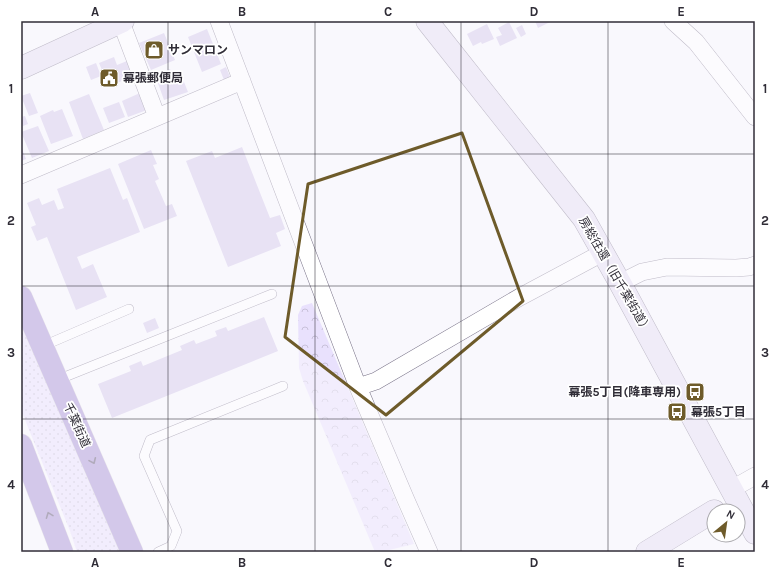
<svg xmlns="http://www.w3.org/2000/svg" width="776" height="573" viewBox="0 0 776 573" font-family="Karla,'Noto Sans JP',sans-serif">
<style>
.grass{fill:url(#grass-dots)}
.forest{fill:url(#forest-crowns)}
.building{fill:#d2c8e9}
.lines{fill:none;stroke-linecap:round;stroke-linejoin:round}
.lane-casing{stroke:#7a7489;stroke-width:10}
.street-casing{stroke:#7a7489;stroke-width:18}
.secondary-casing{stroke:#7a7489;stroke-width:23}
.highway-casing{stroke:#d6d5d7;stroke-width:23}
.lane{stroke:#fff;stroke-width:9}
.street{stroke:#fff;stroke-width:17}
.secondary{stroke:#e4ddf2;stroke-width:22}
.highway{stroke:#a58ed2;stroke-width:22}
.oneway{stroke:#594f6d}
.marked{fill:none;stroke:#6e5b2a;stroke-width:3;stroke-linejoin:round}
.grid{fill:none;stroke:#302d37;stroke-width:1;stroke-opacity:0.55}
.labels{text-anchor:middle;stroke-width:3.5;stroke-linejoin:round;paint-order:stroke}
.poi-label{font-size:12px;font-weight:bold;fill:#302d37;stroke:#fff;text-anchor:start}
.street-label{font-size:12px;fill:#302d37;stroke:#fff}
.neatline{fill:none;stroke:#302d37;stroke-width:1.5}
.grid-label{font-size:13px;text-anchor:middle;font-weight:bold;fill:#302d37}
</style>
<defs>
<pattern id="grass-dots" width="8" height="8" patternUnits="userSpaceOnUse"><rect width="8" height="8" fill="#e9e1fd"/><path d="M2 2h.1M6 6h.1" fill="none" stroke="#c8c1d9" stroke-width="1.8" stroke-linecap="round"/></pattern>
<pattern id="forest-crowns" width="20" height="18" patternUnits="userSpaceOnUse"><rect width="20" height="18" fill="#e9e1fd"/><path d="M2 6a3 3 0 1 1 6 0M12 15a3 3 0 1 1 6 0" fill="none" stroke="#c8c1d9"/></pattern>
</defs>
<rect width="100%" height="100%" fill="#f9f8fd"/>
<path class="grass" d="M21 301 122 552H77L70 531 21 410Z"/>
<path class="forest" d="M312 303 414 544 381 552H375L303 381 299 368 298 315 302 306Z"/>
<path class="building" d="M535 21H552L538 28Z
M509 22 517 38 500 46 496 37 502 35 498 28Z
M487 24 494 39 482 44 481 42 473 46 467 34Z
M522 25 526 34 521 37 516 28Z
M207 29 221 64 202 72 188 37Z
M164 33 175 60 151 70 139 43Z
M114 57 117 65 127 61 133 76 115 84 111 74 105 77 99 63Z
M96 63 101 76 91 80 86 67Z
M226 67 230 77 224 80 220 70Z
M170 69 174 80 182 77 188 92 164 100 155 75Z
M30 93 38 113 29 116 21 96Z
M140 93 147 110 128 117 122 101Z
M89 94 104 130 83 139 69 102Z
M119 102 125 117 109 123 103 108Z
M62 109 73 136 51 144 40 116 53 110 54 112Z
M25 116 28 124 23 126 21 120V117Z
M38 126 49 151 32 158 21 132Z
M21 146 26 159 21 161Z
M242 147 270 218 280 215 285 229 276 233 281 246 228 267 186 161 212 151 215 158Z
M151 150 157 164 153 165 159 179 155 181 166 206 172 204 177 216 144 229 118 164Z
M110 168 123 200 127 198 140 232 77 257 82 269 93 264 107 297 76 310 47 237 37 241 31 227 36 225 27 203 39 198 42 205 54 200 58 210 64 208 57 189Z
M264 317 278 351 112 418 98 384 131 371 129 366 141 361 143 366 182 350 180 346 194 340 196 344 217 336 215 331 226 327 228 331Z
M155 318 159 328 147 333 143 323Z"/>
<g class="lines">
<defs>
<path id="lane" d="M43 346 129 309
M57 380 272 294
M158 552 171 546 177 531 144 456 150 440 283 386"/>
<path id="street" d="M219 21 358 387 406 500 429 552
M673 21 696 42 755 117
M121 22 157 117
M21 175 242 81
M620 283 642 272 667 267 736 268 749 267 755 265
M358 387 376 381 520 297 604 252
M732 489 755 476"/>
<path id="secondary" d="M427 21 584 219 620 283 755 533
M21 68 123 21
M647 552 714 511"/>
<path id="highway" d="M21 297 132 552
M21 445 62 552"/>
</defs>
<use href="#lane" class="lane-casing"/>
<use href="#street" class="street-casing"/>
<use href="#secondary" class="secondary-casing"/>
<use href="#highway" class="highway-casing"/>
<use href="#lane" class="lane"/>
<use href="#street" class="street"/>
<use href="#secondary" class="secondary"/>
<use href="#highway" class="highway"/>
</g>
<defs><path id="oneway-chevron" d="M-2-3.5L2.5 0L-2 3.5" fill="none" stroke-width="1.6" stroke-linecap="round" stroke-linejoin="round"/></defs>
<g class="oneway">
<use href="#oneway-chevron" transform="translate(93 461) rotate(66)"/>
<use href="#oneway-chevron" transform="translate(49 515) rotate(-111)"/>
</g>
<path d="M0 0H776V573H0ZM462 133 523 301 386 415 285 337 308 184Z" fill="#f9f8fd" fill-opacity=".55" fill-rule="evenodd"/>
<path class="marked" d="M462 133 523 301 386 415 285 337 308 184Z"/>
<path class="grid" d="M168 21V552M315 21V552M461 21V552M608 21V552M21 154H755M21 286H755M21 419H755"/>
<defs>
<symbol id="shop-square" viewBox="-11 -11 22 22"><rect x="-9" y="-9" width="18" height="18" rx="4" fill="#6e5b2a" stroke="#fff"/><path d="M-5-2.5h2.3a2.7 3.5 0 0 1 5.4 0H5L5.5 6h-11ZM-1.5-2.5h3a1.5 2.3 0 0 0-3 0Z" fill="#fff"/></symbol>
<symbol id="civic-square" viewBox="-11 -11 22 22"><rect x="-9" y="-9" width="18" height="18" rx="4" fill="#6e5b2a" stroke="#fff"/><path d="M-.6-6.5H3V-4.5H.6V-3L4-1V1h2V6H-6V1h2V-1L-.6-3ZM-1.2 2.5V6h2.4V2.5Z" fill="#fff"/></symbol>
<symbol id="bus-square" viewBox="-11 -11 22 22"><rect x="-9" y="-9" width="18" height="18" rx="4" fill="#6e5b2a" stroke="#fff"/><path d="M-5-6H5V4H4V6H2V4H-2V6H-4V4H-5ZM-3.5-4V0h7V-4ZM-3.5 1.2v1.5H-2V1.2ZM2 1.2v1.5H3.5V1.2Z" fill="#fff"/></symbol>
</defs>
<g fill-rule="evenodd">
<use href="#shop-square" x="143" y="39" width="22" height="22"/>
<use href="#civic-square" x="98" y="67" width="22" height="22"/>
<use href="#bus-square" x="684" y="381" width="22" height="22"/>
<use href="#bus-square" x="666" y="401" width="22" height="22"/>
</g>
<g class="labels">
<g class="poi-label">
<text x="168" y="54">サンマロン</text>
<text x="123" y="82">幕張郵便局</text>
<text x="681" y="396" text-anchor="end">幕張5丁目(降車専用)</text>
<text x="691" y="416">幕張5丁目</text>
</g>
<g class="street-label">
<text transform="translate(615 275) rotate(60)" y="4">房総往還（旧千葉街道）</text>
<text transform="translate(77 425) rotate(66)" y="4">千葉街道</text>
</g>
</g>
<rect width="776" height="573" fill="none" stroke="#ffffff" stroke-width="44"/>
<g transform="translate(726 523) rotate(29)"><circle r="19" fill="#ffffff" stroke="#acabaf"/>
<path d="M0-3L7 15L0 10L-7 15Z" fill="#6e5b2a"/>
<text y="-6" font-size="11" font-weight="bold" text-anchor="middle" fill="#302d37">N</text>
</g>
<rect x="22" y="22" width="732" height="529" class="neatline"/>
<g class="grid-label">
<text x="95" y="16">A</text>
<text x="242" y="16">B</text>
<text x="388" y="16">C</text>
<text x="534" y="16">D</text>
<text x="681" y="16">E</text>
<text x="11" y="93">1</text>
<text x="765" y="93">1</text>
<text x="11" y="225">2</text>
<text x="765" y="225">2</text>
<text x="11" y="357">3</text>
<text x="765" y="357">3</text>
<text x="11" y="489">4</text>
<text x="765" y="489">4</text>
<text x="95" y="567">A</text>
<text x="242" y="567">B</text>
<text x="388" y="567">C</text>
<text x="534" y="567">D</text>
<text x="681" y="567">E</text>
</g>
</svg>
